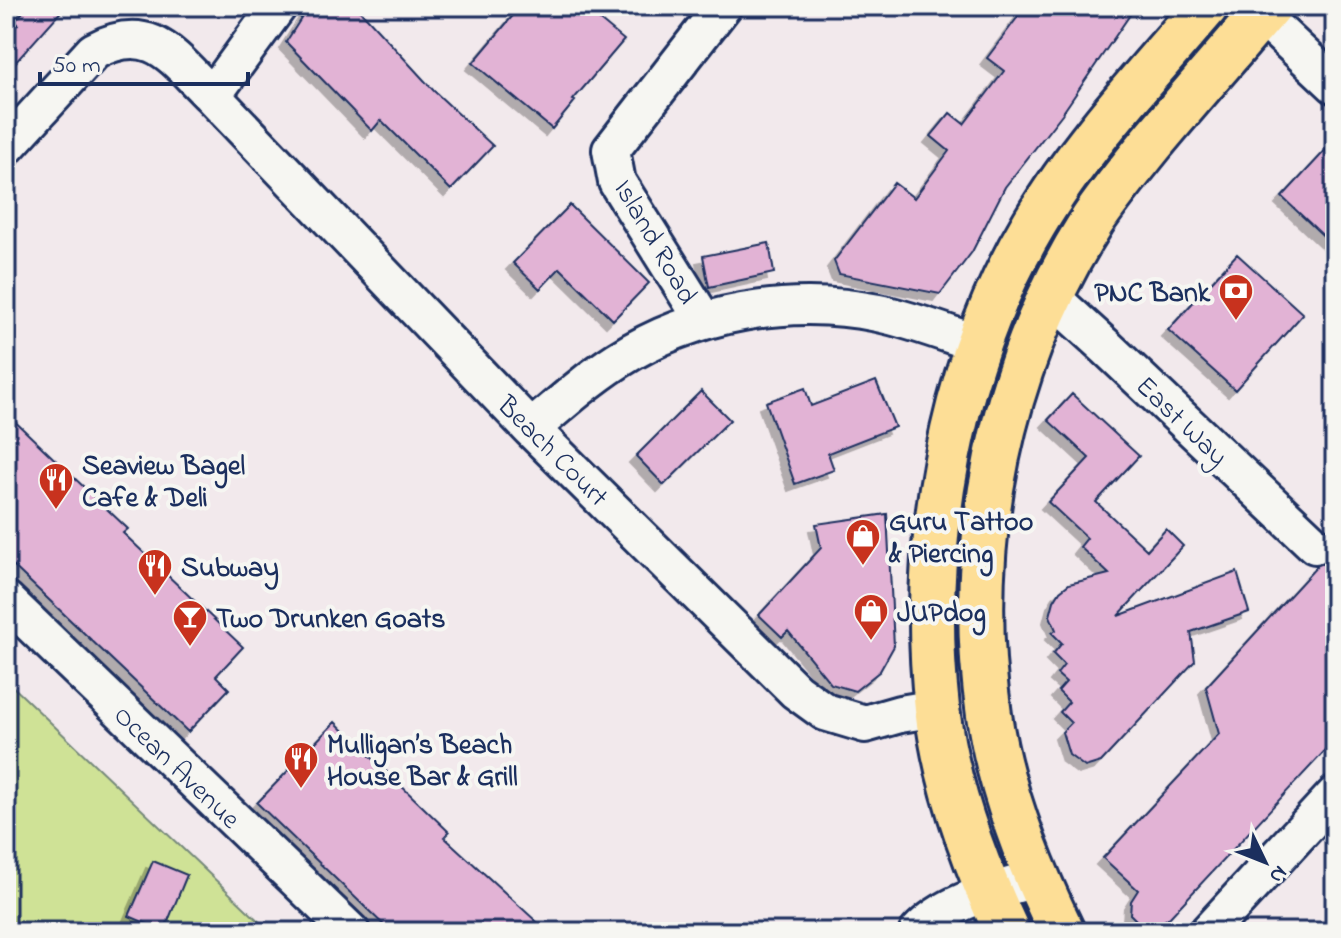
<svg xmlns="http://www.w3.org/2000/svg" width="1341" height="938" viewBox="0 0 1341 938" font-family="'Indie Flower',sans-serif">
<style>
.green{fill:#cfe296;stroke:#75887a;stroke-width:2}
.building{fill:#e2b3d5;stroke:#1b2f5e;stroke-width:2;filter:url(#shadow)}
.lines{fill:none;stroke-linecap:round;stroke-linejoin:round}
.minor-casing{stroke:#1b2f5e;stroke-width:42}
.major-casing{stroke:#1b2f5e;stroke-width:50}
.minor{stroke:#f6f6f2;stroke-width:36}
.major{stroke:#fdde96;stroke-width:44}
.labels{text-anchor:middle;stroke-width:8;stroke-linejoin:round;paint-order:stroke}
.street-label{font-size:28px;fill:#1b2f5e;stroke:#f6f6f2}
.poi-label{font-size:28px;font-weight:bold;fill:#1b2f5e;stroke:#f6f6f2;text-anchor:start}
</style>
<defs>
<filter id="shadow"><feDropShadow dx="-7" dy="7" stdDeviation="0" flood-color="#0004"/></filter>
</defs>
<rect width="100%" height="100%" fill="#f2e9ec"/>
<filter id="ink" filterUnits="userSpaceOnUse"><feTurbulence type="fractalNoise" baseFrequency=".0125" numOctaves="2"/><feDisplacementMap in="SourceGraphic" scale="16" xChannelSelector="R" yChannelSelector="G"/><feConvolveMatrix kernelMatrix="1 2 1 2 8 2 1 2 1" color-interpolation-filters="sRGB"/></filter>
<g filter="url(#ink)">
<path class="green" d="M6 680 270 932H6Z"/>
<path class="building" d="M28 6H66L6 73V38L18 24 15 21Z
M309 6H356L434 91 493 146 451 190 381 120 372 131 286 42Z
M521 6H583L624 40 573 100 575 101 552 129 473 63Z
M1026 6H1136L1062 114 1005 187 972 252 940 294 839 274 834 261 894 183 914 198 949 151 931 136 950 113 964 124 1004 71 987 58Z
M1335 140V247L1282 197Z
M570 205 649 283 613 320 560 268 540 289 513 263Z
M769 243 774 273 709 287 703 256Z
M1237 254 1303 314 1235 390 1168 330Z
M876 381 895 427 828 453 834 470 795 484 766 402 805 388 811 406Z
M701 391 730 420 664 485 636 456Z
M1072 394 1139 456 1096 502 1147 550 1166 529 1183 546 1118 616 1237 572 1249 612 1191 632 1195 661 1101 762 1085 767 1069 755 1062 732 1071 723 1060 712 1069 702 1058 691 1066 682 1057 674 1064 665 1053 654 1062 643 1052 633 1056 630 1050 616 1054 601 1060 591 1069 584 1109 574 1080 547 1087 538 1048 502 1089 458 1048 420Z
M6 413 128 529 123 533 243 647 216 676 229 689 188 732 6 559Z
M887 514 894 646 880 671 855 691 831 684 788 631 782 637 759 615 821 548 816 524Z
M1335 551V740L1170 917 1152 928 1140 924 1130 914 1131 901 1138 890 1103 858 1219 734 1206 687 1318 565 1330 560Z
M335 722 449 832 444 837 548 932H391L257 803Z
M153 861 187 875 164 931 129 916Z"/>
<g class="lines">
<defs>
<path id="minor" d="M1251 6 1335 85
M212 96 278 6
M6 147 94 51C152 20 174 59 212 96L531 429 796 691 825 712 865 724 900 714 937 708
M1051 297 1107 348 1315 545
M704 321 617 182 611 150 723 6
M531 429C559 405 587 380 618 360 693 312 791 295 878 313 912 320 945 333 978 344
M6 600 351 932
M918 932C948 900 996 891 1037 878
M1208 932 1335 795"/>
<path id="major" d="M1007 932C974 862 946 786 937 708 919 546 950 365 1034 224 1081 145 1146 76 1206 6
M1062 932C1029 864 1000 791 989 715 964 545 1000 366 1092 221 1110 194 1131 169 1151 144 1190 97 1230 52 1269 6"/>
</defs>
<use href="#minor" class="minor-casing"/>
<use href="#major" class="major-casing"/>
<use href="#minor" class="minor"/>
<use href="#major" class="major"/>
</g>
</g>
<defs>
<symbol id="bank-pin" viewBox="-11 -11 22 30"><path d="M0 17L-7.5 6A9.5 9.5 0 1 1 7.5 6Z" fill="#c8321e" stroke="#f6f6f2"/><path d="M-6-4H6V4H-6ZM0-2.3a2.3 2.3 0 1 0 0 4.6a2.3 2.3 0 1 0 0-4.6Z" fill="#fff"/></symbol>
<symbol id="restaurant-pin" viewBox="-11 -11 22 30"><path d="M0 17L-7.5 6A9.5 9.5 0 1 1 7.5 6Z" fill="#c8321e" stroke="#f6f6f2"/><path d="M-5-6h1v4h1v-4h1v4h1v-4h1v5L-1.5 .5V6h-2V.5L-5-1ZM5-6V6H3V1.5H1.5Q1.5-4 5-6Z" fill="#fff"/></symbol>
<symbol id="shop-pin" viewBox="-11 -11 22 30"><path d="M0 17L-7.5 6A9.5 9.5 0 1 1 7.5 6Z" fill="#c8321e" stroke="#f6f6f2"/><path d="M-5-2.5h2.3a2.7 3.5 0 0 1 5.4 0H5L5.5 6h-11ZM-1.5-2.5h3a1.5 2.3 0 0 0-3 0Z" fill="#fff"/></symbol>
<symbol id="bar-pin" viewBox="-11 -11 22 30"><path d="M0 17L-7.5 6A9.5 9.5 0 1 1 7.5 6Z" fill="#c8321e" stroke="#f6f6f2"/><path d="M-6-5H6L.8 .8V4.5H3.5V6h-7V4.5H-.8V.8Z" fill="#fff"/></symbol>
</defs>
<g fill-rule="evenodd">
<use href="#bank-pin" x="1216" y="271" width="40" height="54"/>
<use href="#restaurant-pin" x="36" y="460" width="40" height="54"/>
<use href="#shop-pin" x="843" y="516" width="40" height="54"/>
<use href="#restaurant-pin" x="135" y="546" width="40" height="54"/>
<use href="#shop-pin" x="851" y="591" width="40" height="54"/>
<use href="#bar-pin" x="170" y="597" width="40" height="54"/>
<use href="#restaurant-pin" x="281" y="739" width="40" height="54"/>
</g>
<g class="labels">
<g class="street-label">
<text transform="translate(657 241) rotate(60)" y="10">Island Road</text>
<text transform="translate(1183 420) rotate(44)" y="10">East Way</text>
<text transform="translate(554 450) rotate(45)" y="10">Beach Court</text>
<text transform="translate(178 766) rotate(44)" y="10">Ocean Avenue</text>
</g>
<g class="poi-label">
<text x="1210" y="301" text-anchor="end">PNC Bank</text>
<text x="82" y="474">Seaview Bagel<tspan x="82" dy="32">Cafe &amp; Deli</tspan></text>
<text x="889" y="530">Guru Tattoo<tspan x="889" dy="32">&amp; Piercing</tspan></text>
<text x="181" y="576">Subway</text>
<text x="897" y="621">JUPdog</text>
<text x="216" y="627">Two Drunken Goats</text>
<text x="327" y="753">Mulligan’s Beach<tspan x="327" dy="32">House Bar &amp; Grill</tspan></text>
</g>
</g>
<rect width="1341" height="938" fill="none" stroke="#f6f6f2" stroke-width="32"/>
<rect x="16" y="16" width="1309" height="906" fill="none" stroke="#1b2f5e" stroke-width="3" filter="url(#ink)"/>
<g transform="translate(1265 862) rotate(133)" stroke="#f6f6f2" stroke-width="6" paint-order="stroke">
<path d="M0-6L14 30L0 20L-14 30Z" fill="#1b2f5e"/>
<text y="-12" font-size="22" font-weight="bold" text-anchor="middle" fill="#1b2f5e">N</text>
</g>
<path d="M40 72v12h208v-12" fill="none" stroke="#1b2f5e" stroke-width="4"/>
<text x="52" y="72" font-size="24" fill="#1b2f5e" stroke="#f6f6f2" stroke-width="6" paint-order="stroke">50 m</text>
</svg>
